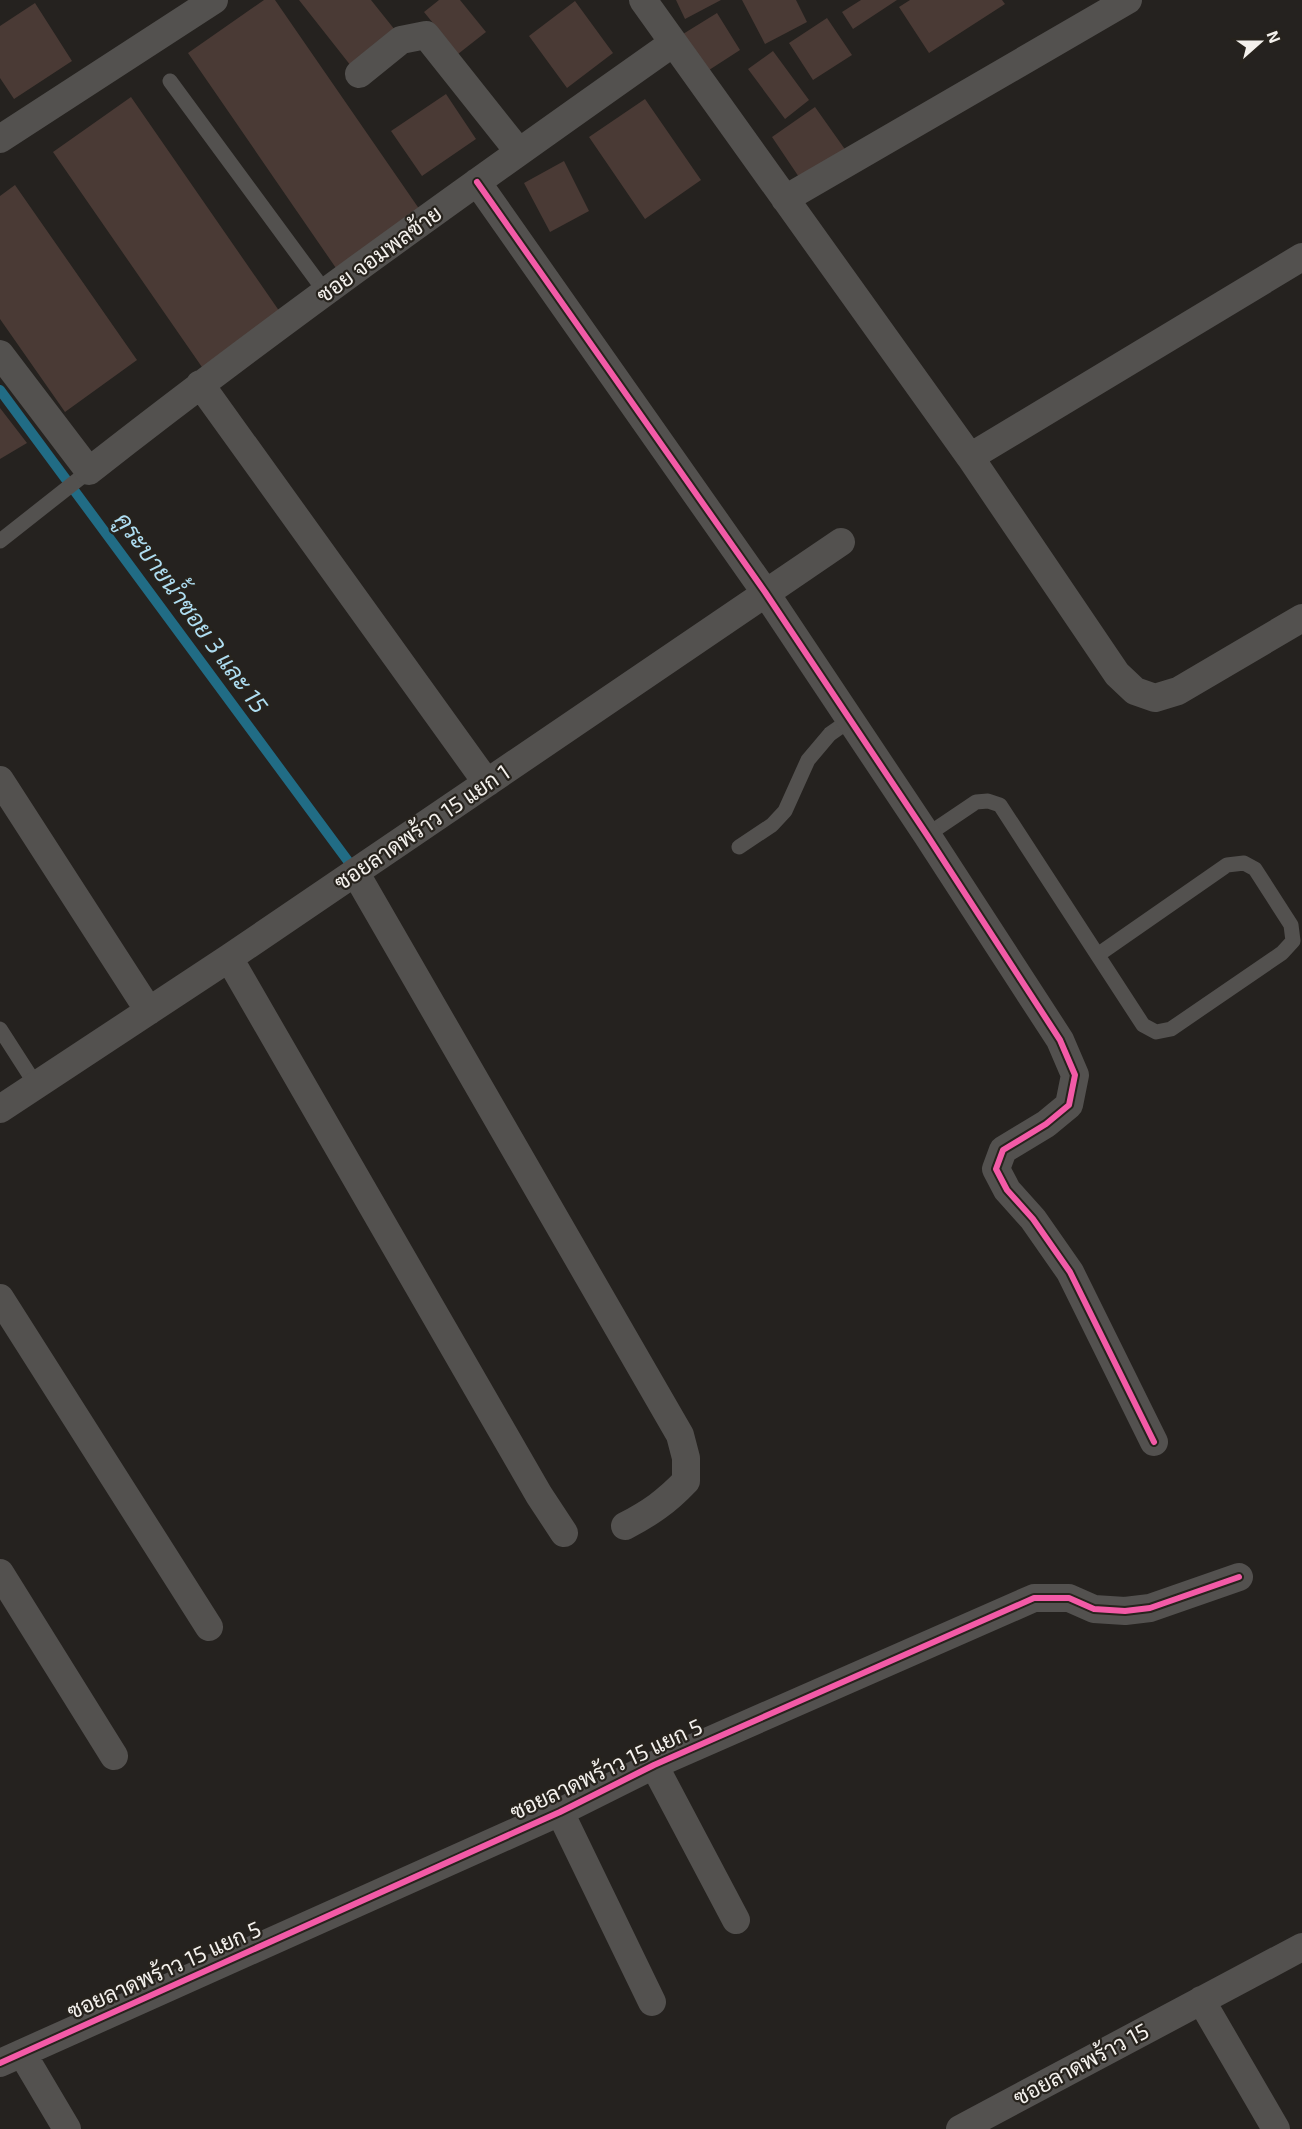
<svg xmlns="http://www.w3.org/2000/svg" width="1302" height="2129" viewBox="0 0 1302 2129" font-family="'Exo 2',Sarabun,sans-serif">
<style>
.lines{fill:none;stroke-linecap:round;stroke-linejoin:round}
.stream{stroke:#216c85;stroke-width:10}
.building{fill:#4a3a35}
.lane{stroke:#53514f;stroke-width:15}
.street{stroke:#53514f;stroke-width:28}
.cycleway-casing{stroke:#27231d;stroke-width:10}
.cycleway{stroke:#f35aa7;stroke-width:6}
.labels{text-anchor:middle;stroke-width:4.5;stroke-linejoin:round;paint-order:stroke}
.street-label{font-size:22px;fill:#f4f1ed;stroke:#27231d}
.water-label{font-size:24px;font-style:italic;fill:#aeddf1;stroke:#27231d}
</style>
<rect width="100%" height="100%" fill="#25221f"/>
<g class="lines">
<path class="stream" d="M0 390 348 861"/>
</g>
<path class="building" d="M264 0H275L422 213 338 271 188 53Z
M299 0H371L395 30 351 66Z
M439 0H460L486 32 458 54 424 12Z
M676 0H721L685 19Z
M742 0H796L807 22 765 44Z
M861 0H897L853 29 842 12Z
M910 0H1002L1005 4 929 53 899 7Z
M575 1 613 53 567 88 529 36Z
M35 3 72 61 14 99 0 78V26Z
M717 13 740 50 706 72 683 34Z
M827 18 852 55 813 80 789 43Z
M773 51 809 100 785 119 748 69Z
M446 94 476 139 422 176 391 131Z
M131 97 282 315 204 370 53 152Z
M645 99 701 180 645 219 589 137Z
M815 107 849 155 805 186 772 137Z
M564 161 589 211 550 232 524 183Z
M15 185 137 360 65 412 0 319V196Z
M0 408 27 443 0 459Z"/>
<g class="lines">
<path class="lane" d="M170 81 326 293
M0 541 89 471
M927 835 976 802 988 801 1000 805 1143 1025 1156 1032 1171 1029 1282 953 1293 941 1291 925 1255 869 1244 863 1227 865 1099 954
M739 847 772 825 785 811 808 760 830 734 850 720
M0 1029 36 1085"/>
<path class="street" d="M643 0 970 457 1302 257
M359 74 401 40 426 35 519 152
M0 139 214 0
M477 182 765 592 927 835 1060 1040 1075 1075 1069 1105 1046 1124 1003 1150 996 1169 1007 1190 1033 1219 1070 1272 1154 1442
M785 199 1128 0
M0 354 89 471C279 322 476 182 673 43
M200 384 487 783
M970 457 1117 674 1135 691 1155 698 1178 691 1302 618
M0 780 149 1011
M355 872 680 1435 686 1458V1481C666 1502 650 1513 625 1526
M229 958 539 1495 564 1533
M0 1109 229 958 841 542
M0 1298 209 1627
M0 1573 114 1756
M654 1765 736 1920
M560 1812 652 2002
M1201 2000 1276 2129
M22 2053 67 2129
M0 2063 560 1812 654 1765 1034 1598H1069L1094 1609 1125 1611 1150 1608 1239 1577
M960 2129 1302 1947"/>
<defs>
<path id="cycleway" d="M477 182 765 592 927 835 1060 1040 1075 1075 1069 1105 1046 1124 1003 1150 996 1169 1007 1190 1033 1219 1070 1272 1154 1442
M0 2063 560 1812 654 1765 1034 1598H1069L1094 1609 1125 1611 1150 1608 1239 1577"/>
</defs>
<use href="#cycleway" class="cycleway-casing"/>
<use href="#cycleway" class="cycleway"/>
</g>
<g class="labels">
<g class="street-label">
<text transform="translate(379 254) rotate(-36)" y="8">ซอย จอมพลซ้าย</text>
<text transform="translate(422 827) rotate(-34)" y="8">ซอยลาดพร้าว 15 แยก 1</text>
<text transform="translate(606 1769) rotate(-25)" y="8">ซอยลาดพร้าว 15 แยก 5</text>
<text transform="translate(164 1970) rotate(-24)" y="8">ซอยลาดพร้าว 15 แยก 5</text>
<text transform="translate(1081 2064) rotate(-28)" y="8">ซอยลาดพร้าว 15</text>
</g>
<g class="water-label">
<text transform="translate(191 613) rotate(54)" y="8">คูระบายน้ำซอย 3 และ 15</text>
</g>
</g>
<g transform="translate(1260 42) rotate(69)" stroke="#27231d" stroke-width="4.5" paint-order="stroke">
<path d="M0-4.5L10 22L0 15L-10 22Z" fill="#f4f1ed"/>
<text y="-9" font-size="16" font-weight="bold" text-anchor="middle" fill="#f4f1ed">N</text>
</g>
</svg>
